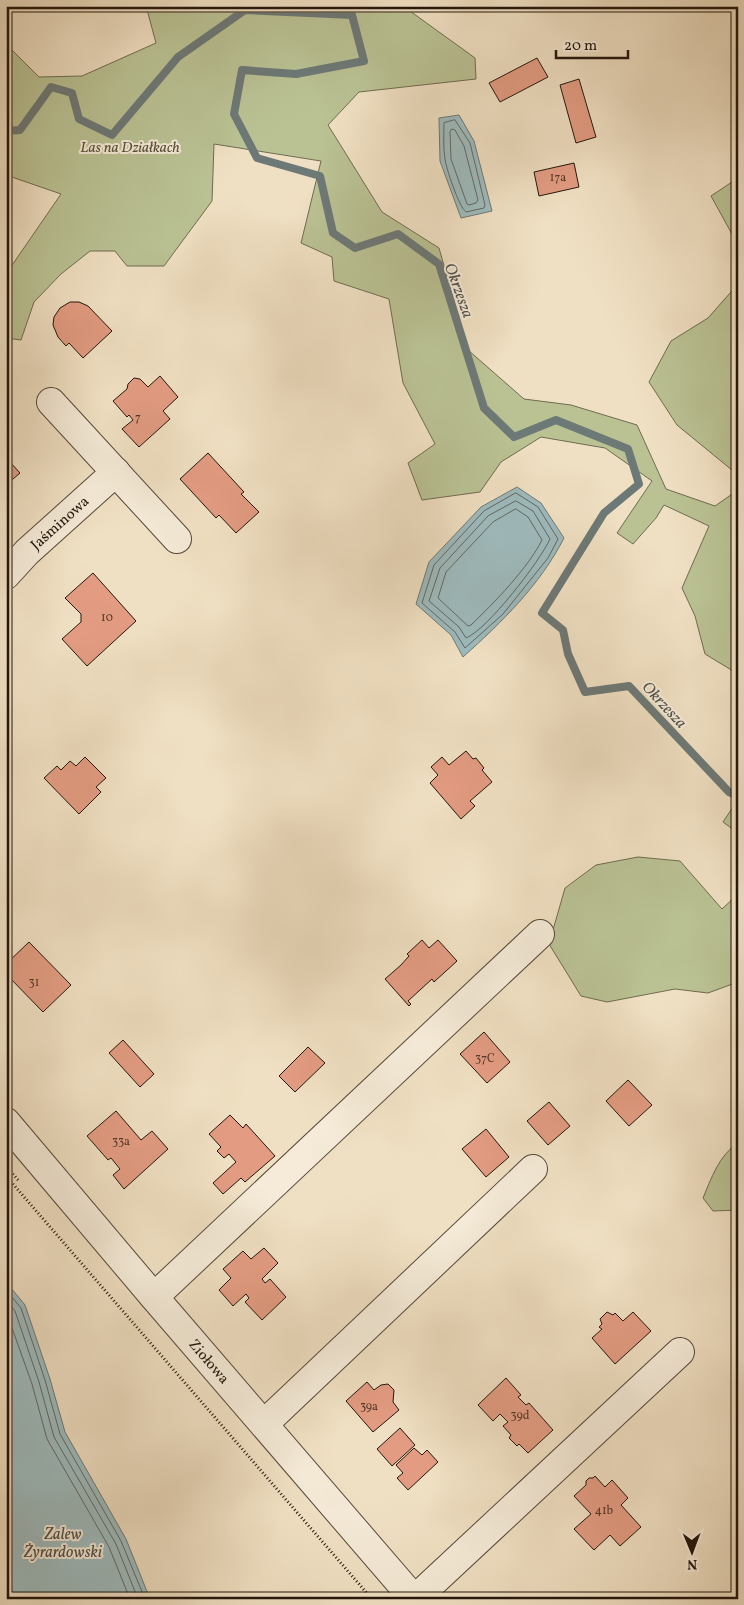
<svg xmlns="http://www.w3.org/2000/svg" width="744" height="1605" viewBox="0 0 744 1605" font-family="Vollkorn,serif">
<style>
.green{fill:#bac294;stroke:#6e6c50}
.water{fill:#9ebbbe;stroke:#6d7977}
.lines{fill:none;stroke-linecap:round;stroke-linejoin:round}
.shore{stroke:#606865;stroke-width:1}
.stream{stroke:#6d7977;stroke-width:8}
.building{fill:#e39c82;stroke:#23160c}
.minor-casing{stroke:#56483a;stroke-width:30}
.path{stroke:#23160c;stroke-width:3;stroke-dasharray:1 2.5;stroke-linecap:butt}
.minor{stroke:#f5ebd8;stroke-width:28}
.labels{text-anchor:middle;stroke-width:4;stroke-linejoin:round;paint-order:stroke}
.number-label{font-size:12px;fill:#53382a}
.park-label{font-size:15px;font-style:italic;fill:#58523c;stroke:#f5ebd8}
.street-label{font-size:15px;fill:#23160c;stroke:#f5ebd8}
.water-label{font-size:16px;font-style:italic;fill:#4e504a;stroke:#f5ebd8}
</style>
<rect width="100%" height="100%" fill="#f0e0c3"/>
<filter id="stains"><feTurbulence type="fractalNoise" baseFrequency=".004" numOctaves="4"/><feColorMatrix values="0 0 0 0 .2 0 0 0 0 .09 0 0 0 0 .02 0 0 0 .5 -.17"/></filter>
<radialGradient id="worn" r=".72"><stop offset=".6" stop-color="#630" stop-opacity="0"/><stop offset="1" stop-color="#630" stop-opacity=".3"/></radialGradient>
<path class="green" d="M6 6H11L7 45 39 77 82 76 156 43 146 6H403L475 58 476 79 359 92 328 125 382 212 439 248 468 350 524 399 571 405 637 425 666 489 715 506 738 490V674L705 654 695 616 682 588 709 526 664 505 656 518 633 544 617 533 652 481 605 448 541 437 501 462 480 492 422 500 408 463 435 444 403 383 389 299 334 281 332 257 301 243 321 161 214 144 212 201 164 266H127L115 251H90L61 274 34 302 21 340 6 338V274L61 194 6 175Z
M738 178V245L711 196Z
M738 284V475L677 425 649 382 671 341 708 318Z
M733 807 738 810V833L723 822Z
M638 857 680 861 722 909 738 894V982L708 993 675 989 607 1002 581 996 549 944 565 888 596 865Z
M738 1143V1210L713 1211 703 1198C711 1179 719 1155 738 1143Z"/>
<path class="water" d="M459 115 474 141 492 211 461 218 440 161 439 118Z
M517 487 541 503 564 538C540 585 502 622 463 657L451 635 416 604 429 562 481 507Z
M6 1282 25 1305 50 1379 65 1432 126 1539 150 1599H6Z"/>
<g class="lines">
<path class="shore" d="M455 120 470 143 485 205 484 208 466 212C459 207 446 168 445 159 443 147 444 135 444 123Z
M452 129 455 130 464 146 478 200 476 203 469 205 467 204 451 159 450 132Z
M516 493 538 507 558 539 548 558 503 614 465 648 455 632 422 603 434 565 484 511Z
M516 501 533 511 550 539C540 561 488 629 466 638L459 627 429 601 440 568 488 516Z
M516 509 528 517 542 540C528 568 494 603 471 625L468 626 438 598 446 572 493 522Z
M6 1290 21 1308 45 1380 60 1434 121 1541 145 1599
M6 1300 15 1311 39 1382 54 1437 116 1544 138 1599
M6 1311 32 1384 47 1439 109 1547 130 1599"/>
<path class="stream" d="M6 131 20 130 51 87 72 93 79 119 112 135 178 57 245 10 352 15 364 61 296 74 242 70 234 114 257 158 320 176 333 233 355 248 398 234 439 264 484 408 514 437 556 420 628 449 639 484 604 513 542 613 563 630 568 654 585 692 629 686 729 792 738 796"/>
</g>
<path class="building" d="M537 58 548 77 500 102 489 83Z
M579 79 596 137 576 143 560 85Z
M574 163 579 187 539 196 534 172Z
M70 302H79L88 306 112 331 83 358 69 343 66 346 58 337 53 325 54 317 60 308Z
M160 376 178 397 163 411 170 419 139 447 122 429 133 420 129 415 127 417 113 401 127 389 128 384 134 378 140 379 148 387Z
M6 453 11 458 10 462 20 473 6 485Z
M208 453 244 492 241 494 259 512 236 533 219 515 216 518 180 479Z
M93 573 136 621 87 666 62 639 81 622V614L65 598Z
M466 751 473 759 476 758 484 768 482 770 492 782 470 801 475 806 461 819 430 783 438 775 431 767 442 757 449 765Z
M85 757 106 778 96 787 101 792 79 814 44 778 57 766 61 770 70 761 76 766Z
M422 940 429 948 438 940 457 961 434 982 432 979 408 1001 411 1004 409 1006 385 979 401 965 409 956 407 954Z
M29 942 71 985 43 1012 6 974V964Z
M484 1032 510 1062 487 1083 460 1054Z
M123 1040 154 1074 140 1087 109 1053Z
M308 1047 325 1063 295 1092 279 1076Z
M628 1080 652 1105 629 1126 606 1101Z
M549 1102 570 1126 548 1145 527 1121Z
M116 1111 141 1140 152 1131 168 1149 124 1189 113 1175 120 1169 111 1158 108 1160 87 1136Z
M230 1115 243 1128 246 1124 275 1156 245 1182 241 1178 223 1194 213 1183 236 1162 229 1154 224 1158 217 1151 221 1147 209 1134Z
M486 1129 509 1157 486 1177 462 1149Z
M264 1248 278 1263 262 1279 265 1283 270 1279 286 1297 262 1320 245 1302 249 1298 246 1294 233 1306 219 1290 231 1278 223 1269 243 1251 251 1259Z
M607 1312 613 1315 615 1313 623 1321 633 1312 651 1331 615 1364 592 1338 602 1329 599 1327 602 1324 600 1319Z
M506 1378 521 1395 518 1397 526 1405 529 1403 553 1430 528 1453 519 1444 517 1446 509 1438 511 1435 503 1426 508 1422 500 1414 493 1421 478 1405Z
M367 1382 374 1390 381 1385 388 1384 394 1390 393 1402 399 1410 373 1432 346 1401Z
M400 1428 415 1445 392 1466 377 1449Z
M414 1448 422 1455 427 1450 438 1462 408 1490 397 1478 403 1473 396 1465Z
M595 1476 605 1487 612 1480 628 1498 621 1505 641 1527 620 1546 610 1535 594 1550 574 1529 591 1514 574 1496 586 1485V1481L589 1478H593Z"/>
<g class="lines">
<defs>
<g id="minor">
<path d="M51 402 177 539"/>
<path id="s1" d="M6 575 27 552 116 472"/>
<path id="s2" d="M6 1122 154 1297 414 1599"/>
<path d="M154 1297 540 934"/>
<path d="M264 1424 533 1169"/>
<path d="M415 1599 680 1352"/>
</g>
</defs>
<use href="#minor" class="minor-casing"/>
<path class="path" d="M6 1166 19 1181
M6 1176 372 1599"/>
<use href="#minor" class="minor"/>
</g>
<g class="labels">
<g class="number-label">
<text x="558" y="181">17a</text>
<text x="138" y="421">7</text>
<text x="107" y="621">10</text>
<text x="34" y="986">31</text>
<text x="485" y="1062">37C</text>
<text x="121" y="1145">33a</text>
<text x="369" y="1410">39a</text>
<text x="520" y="1419">39d</text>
<text x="604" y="1514">41b</text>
</g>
<g class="park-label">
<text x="130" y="152">Las na Działkach</text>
</g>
<g class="street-label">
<text dy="5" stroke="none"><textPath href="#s1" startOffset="75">Jaśminowa</textPath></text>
<text dy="5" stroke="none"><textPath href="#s2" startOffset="314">Ziołowa</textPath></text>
</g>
<g class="water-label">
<text transform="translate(460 290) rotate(70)" y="6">Okrzesza</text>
<text transform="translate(665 704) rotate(47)" y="6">Okrzesza</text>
<text x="63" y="1539">Zalew<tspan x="63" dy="18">Żyrardowski</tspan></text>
</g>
</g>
<rect width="744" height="1605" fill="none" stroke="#f0e0c3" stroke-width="25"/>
<rect x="8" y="8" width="729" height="1590" fill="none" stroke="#23160c" stroke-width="2.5"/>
<rect x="12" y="12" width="719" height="1580" fill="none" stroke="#23160c"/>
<g transform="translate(692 1552) rotate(179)" stroke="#f5ebd8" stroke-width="4" paint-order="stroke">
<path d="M0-4L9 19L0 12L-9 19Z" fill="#23160c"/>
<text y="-8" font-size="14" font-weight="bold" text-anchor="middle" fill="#23160c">N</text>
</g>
<path d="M556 50v8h72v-8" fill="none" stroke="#23160c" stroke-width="2.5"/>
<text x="564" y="50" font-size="15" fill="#23160c" stroke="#f5ebd8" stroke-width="4" paint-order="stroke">20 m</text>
<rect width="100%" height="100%" filter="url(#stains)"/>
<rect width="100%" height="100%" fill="url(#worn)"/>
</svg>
